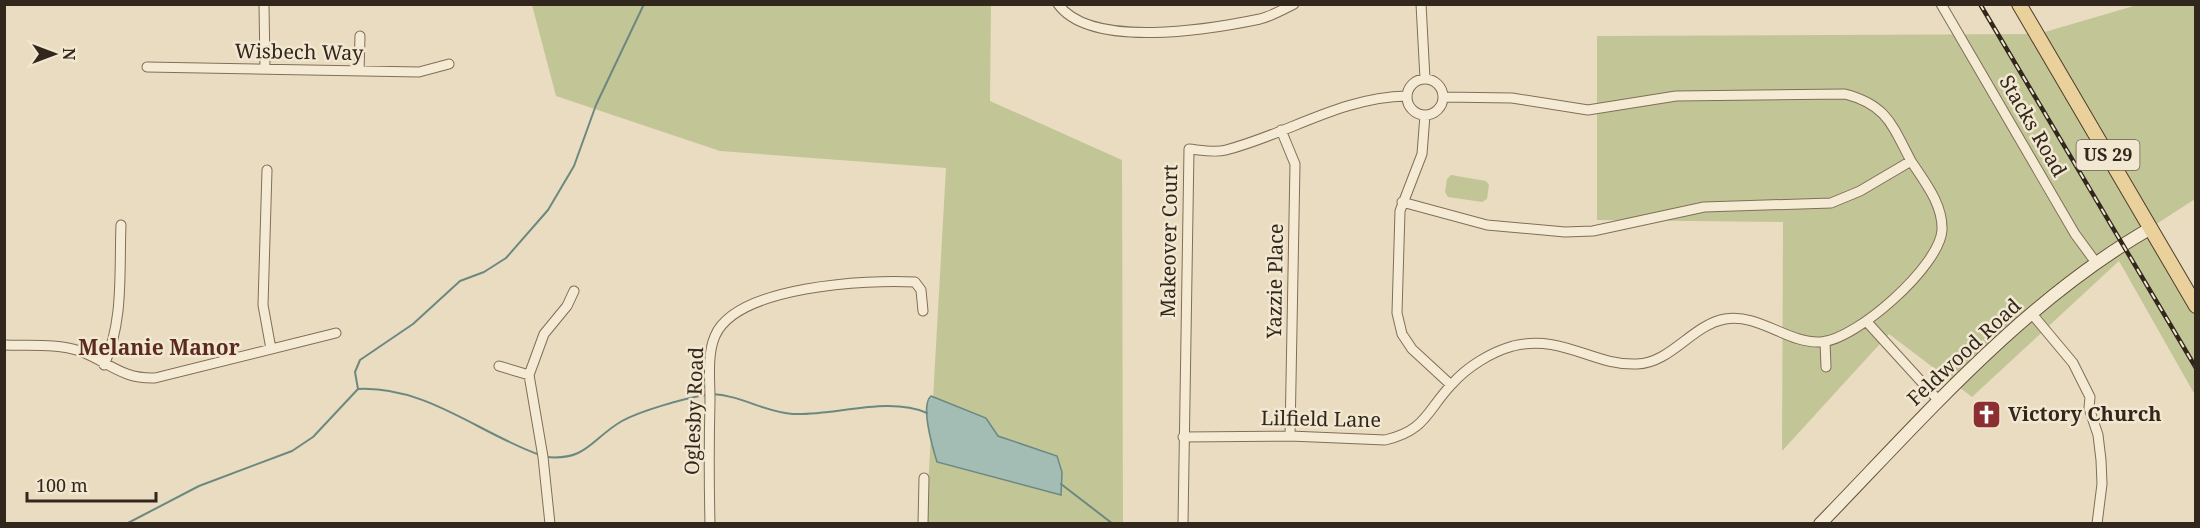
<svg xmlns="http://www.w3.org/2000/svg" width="2200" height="528" viewBox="0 0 2200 528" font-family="'Noto Serif',serif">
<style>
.green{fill:#c2c696}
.water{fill:#a3bcb4;stroke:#6b8981;stroke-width:1.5}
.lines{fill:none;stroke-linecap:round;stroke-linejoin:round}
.stream{stroke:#6b8981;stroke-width:2}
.street-casing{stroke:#816e5a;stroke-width:11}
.secondary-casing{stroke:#634f3d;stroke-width:14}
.primary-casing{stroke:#4f3d2e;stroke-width:16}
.street{stroke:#f5ead3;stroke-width:9}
.secondary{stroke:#f5ead3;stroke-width:12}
.primary{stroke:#ead09b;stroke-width:14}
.rail-casing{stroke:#32271d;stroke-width:4.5}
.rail{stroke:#f2e7d0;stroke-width:2;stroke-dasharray:7;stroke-linecap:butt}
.labels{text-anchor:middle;stroke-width:5;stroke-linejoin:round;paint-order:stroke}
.shield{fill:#f2e7d0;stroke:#6c6153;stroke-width:1.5}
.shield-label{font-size:18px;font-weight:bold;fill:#32271d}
.street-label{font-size:20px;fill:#32271d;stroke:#f2e7d0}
.poi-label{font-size:20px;font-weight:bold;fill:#32271d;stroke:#f2e7d0;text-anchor:start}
.neighbourhood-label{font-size:21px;font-weight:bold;fill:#5b2b20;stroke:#f2e7d0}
</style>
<rect width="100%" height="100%" fill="#eadcc1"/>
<path class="green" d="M532 5H991L990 101 1122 160 1123 523H926L946 168 720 151 556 96Z
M2137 5H2195V199L2155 225 2195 291V395L2119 261 1972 397 1889 334 1782 451 1783 222 1597 220V36L2038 34Z
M1451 175 1486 181 1489 185 1487 199 1482 202 1448 197 1445 192 1447 179Z"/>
<path class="water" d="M931 396 986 418 998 436 1057 456 1062 472 1061 495 937 462C933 449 920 405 931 396Z"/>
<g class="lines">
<path class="stream" d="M358 389 355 372 360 360 413 324 460 281 484 272 506 258 548 210 574 166 596 105 644 4
M712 394C740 395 764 412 793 414 834 416 888 396 927 413
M546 457C587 461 591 439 622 421 640 411 685 398 706 395
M1061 484 1113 524
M126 524 199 486 292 451 313 437 358 389C427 386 478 433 540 455"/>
<defs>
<path id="street" d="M264 4 265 69
M1058 4C1091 50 1212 29 1260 19 1272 16 1284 9 1294 4
M1421 4 1425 79
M1941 4 2075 234 2097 264
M147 67 419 72 449 64
M359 71 360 36
M1407 97a18 18 0 1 1 36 0a18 18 0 1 1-36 0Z
M1425 115 1422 154 1400 211 1397 313 1402 334 1412 349 1451 385
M1281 130 1295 164 1290 436
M267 170 263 305 271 349
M1402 202 1487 225 1565 232 1593 231 1704 207 1831 203 1860 191 1911 161C1892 125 1887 105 1845 94L1676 96 1588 110 1512 98 1443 97
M2032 314 2073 363 2090 397 2089 408 2098 435 2101 460 2102 484 2097 524
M1867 322 1939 401
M1825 342 1826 367
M4 345C29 346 57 343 80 351 109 362 121 379 155 378L336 333
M104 365C124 321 119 272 121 225
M499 366 529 375
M1183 437 1290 436 1385 440C1426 431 1427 410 1452 384 1467 367 1491 352 1513 346 1563 334 1593 366 1637 364 1671 363 1692 325 1725 319 1759 313 1788 344 1821 342 1856 340 1940 266 1942 230 1943 204 1924 181 1911 161
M550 524 543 457 529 375 544 334 567 306 574 291
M710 524C709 482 709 441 710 400 710 380 707 354 715 336 736 286 868 279 915 282L921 290 923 311
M923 524 924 478
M1183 524 1189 149C1200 150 1215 153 1226 150 1288 134 1341 97 1407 96"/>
<path id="secondary" d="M1820 524C1923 418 2022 302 2151 228"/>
<path id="primary" d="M2019 4 2196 306"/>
</defs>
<use href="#street" class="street-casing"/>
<use href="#secondary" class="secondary-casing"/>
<use href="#primary" class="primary-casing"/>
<use href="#street" class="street"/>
<use href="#secondary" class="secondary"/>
<use href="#primary" class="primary"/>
<defs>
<path id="rail" d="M1980 4 2196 368"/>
</defs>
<use href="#rail" class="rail-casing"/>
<use href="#rail" class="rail"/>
</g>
<defs>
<symbol id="church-square" viewBox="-11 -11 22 22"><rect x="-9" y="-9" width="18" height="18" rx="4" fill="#8b2f32" stroke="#f2e7d0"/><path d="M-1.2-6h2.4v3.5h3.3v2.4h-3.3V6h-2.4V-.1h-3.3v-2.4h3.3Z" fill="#fff"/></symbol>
</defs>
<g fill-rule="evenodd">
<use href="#church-square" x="1970" y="398" width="33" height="33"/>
</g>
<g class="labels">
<rect class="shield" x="2076.5" y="140" width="63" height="30" rx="4.5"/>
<g class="shield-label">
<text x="2108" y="161">US 29</text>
</g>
<g class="street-label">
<text transform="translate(299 52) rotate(1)" y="7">Wisbech Way</text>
<text transform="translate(2033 126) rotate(60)" y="7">Stacks Road</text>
<text transform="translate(1169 241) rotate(-89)" y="7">Makeover Court</text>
<text transform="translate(1275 281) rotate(-89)" y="7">Yazzie Place</text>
<text transform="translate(1964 352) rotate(-43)" y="7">Feldwood Road</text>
<text transform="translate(694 411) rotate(-88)" y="7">Oglesby Road</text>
<text transform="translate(1321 419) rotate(1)" y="7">Lilfield Lane</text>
</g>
<g class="poi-label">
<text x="2008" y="421">Victory Church</text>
</g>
<g class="neighbourhood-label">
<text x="159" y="355">Melanie Manor</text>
</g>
</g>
<rect width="2200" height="528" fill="none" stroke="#32271d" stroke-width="12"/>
<g transform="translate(54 54) rotate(90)" stroke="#f2e7d0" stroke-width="4.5" paint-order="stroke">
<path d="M0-4.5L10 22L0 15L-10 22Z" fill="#32271d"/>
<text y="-9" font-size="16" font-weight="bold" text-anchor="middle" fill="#32271d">N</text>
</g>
<path d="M27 492v9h129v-9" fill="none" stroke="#32271d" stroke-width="3"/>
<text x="36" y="492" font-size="18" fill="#32271d" stroke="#f2e7d0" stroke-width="4.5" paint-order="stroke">100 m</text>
</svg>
